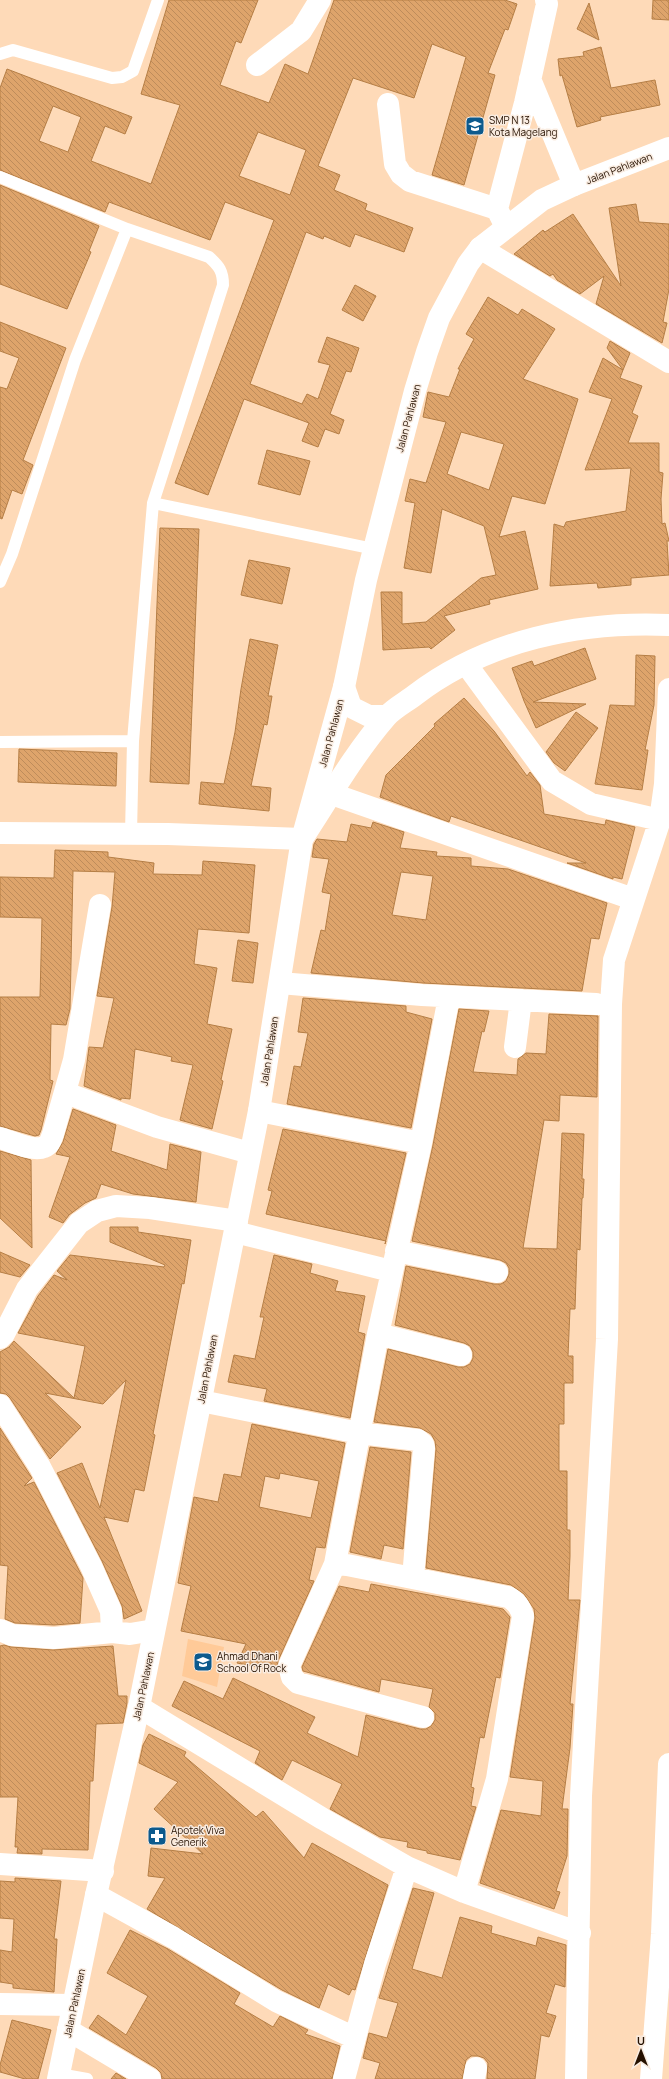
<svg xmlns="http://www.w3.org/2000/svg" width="669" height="2079" viewBox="0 0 669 2079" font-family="Manrope,sans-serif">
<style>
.built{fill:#ffca98}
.building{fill:url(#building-back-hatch);stroke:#b57e45;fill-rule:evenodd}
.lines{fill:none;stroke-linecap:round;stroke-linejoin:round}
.lane{stroke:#fff;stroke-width:12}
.street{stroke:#fff;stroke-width:22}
.secondary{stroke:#fff;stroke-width:22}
.primary{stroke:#fff;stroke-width:22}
.highway{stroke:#fff;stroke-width:22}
.labels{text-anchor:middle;stroke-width:3;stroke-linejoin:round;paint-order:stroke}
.poi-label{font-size:10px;fill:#261100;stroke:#f9ece1;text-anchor:start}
.street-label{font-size:10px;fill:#261100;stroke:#f9ece1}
</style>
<defs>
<pattern id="building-back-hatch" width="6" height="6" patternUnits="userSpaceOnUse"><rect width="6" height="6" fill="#dea46b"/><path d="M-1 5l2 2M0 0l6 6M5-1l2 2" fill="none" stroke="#be8c5b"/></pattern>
</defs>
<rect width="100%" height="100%" fill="#fedab8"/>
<path class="built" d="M188 1639 224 1647 217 1687 182 1676Z"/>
<path class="building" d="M169 0H258L241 43 236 41 220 85 269 103 285 64 308 74 334 0H505L517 4 508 30 505 29 488 73 495 75 464 185 432 175 466 57 432 44 414 98 353 78 318 166 340 175 334 190 367 204 365 210 413 228 404 252 355 234 350 247 324 236 323 239 306 232 250 384 302 404 307 394 318 399 330 365 318 362 327 337 359 348 351 372 346 371 330 414 344 420 339 434 325 429 318 447 302 441 309 423 244 399 208 495 175 483 274 220 225 202 210 240 109 202 105 212 0 170V88L7 69 132 117 125 134 105 126 91 161 151 184 180 105 141 94ZM53 106 81 117 68 152 39 141ZM258 132 306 150 290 195 239 176Z
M653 0H669V20L652 19Z
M589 3 599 40 577 29Z
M601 47 611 88 655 80 660 105 600 117 601 120 577 127 562 75 560 76 558 59 584 56 583 52Z
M0 185 99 226 89 251 91 252 67 309 0 284Z
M636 204 639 222 669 224V289L663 322 667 323 662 343 596 304 604 276 580 294 557 280 553 274 550 276 514 254 543 230 545 232 573 214 621 286 609 208Z
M355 285 376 296 363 321 342 310Z
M488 297 518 315 522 309 555 329 523 379 578 399 545 504 512 496 499 537 525 531 538 589 489 600 490 604 444 616 455 630 431 649 429 647 383 650 381 592H402V624L426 622 481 578 496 575 484 526 442 509 431 573 404 568 415 503 405 501 410 479 426 483 446 422 423 417 428 392 449 397 460 369H458L474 339 466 334ZM461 432 504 444 489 490 447 474Z
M0 322 66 348 23 460 33 465 22 494 12 490 2 519 0 518V387L7 389 19 358 0 351Z
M610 341 630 353 623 370 607 348Z
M603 358 623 370 620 378 642 386 632 413 638 416 628 443H659V472L663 473 661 499 662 524 665 523 669 541H667L669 575 631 578V585L598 588 597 583 550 586 554 524 564 527 566 522 626 511 631 468 585 470 612 399 589 392Z
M267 450 310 461 300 495 258 484Z
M160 528 199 529 189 784 150 782Z
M249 560 290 568 282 604 241 595Z
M250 639 278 645 268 696H272L267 725 264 724 251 786 271 788 269 811 199 804 201 782 224 784 235 732 241 689Z
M585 648 596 679 533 702 586 704 536 728 524 701 512 668 532 661 534 666Z
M636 655 655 656 654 705 645 750H648L642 790 595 784 610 705 635 706Z
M464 698 494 731 527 776 530 772 540 785 544 814 605 825 606 820 635 827 622 879 613 877V879L567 863H586L451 816 449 822 380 797 386 775 435 726 434 724Z
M576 712 598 728 565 771 554 763 546 752Z
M19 749 117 753 116 786 18 782Z
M373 822 404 832 400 848 437 852 436 856 471 858V866L508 869 607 903 599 939 591 938 582 991 423 983 311 973 321 930 325 931 331 894 322 892 329 859 312 857 314 844 317 839 347 842 351 824 371 828ZM401 872 433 876 426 920 392 915Z
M55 850 108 852V857L154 863 153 874 202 875 203 861 255 865 249 933 198 929 194 964 217 968 207 1024 232 1029 221 1080 223 1081 212 1129 180 1120 193 1065 171 1061 172 1057 135 1049 130 1099 121 1098V1100L84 1086 89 1047 103 1048 114 998 97 996 112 907 115 872 73 871 70 1009 66 1025 51 1024 50 1080 53 1081 41 1130 39 1135 35 1136 0 1126V997H40L42 918 0 917V877L54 878Z
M238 940 258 943 253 983 232 981Z
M303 998 406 1006V1012L432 1019 411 1128 287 1104 294 1066 301 1067 308 1033 298 1032Z
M459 1009 489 1011 484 1032 482 1031 473 1072 517 1075 518 1059 526 1053 546 1054 549 1014 598 1016 597 1097 560 1095 559 1121 544 1120 523 1248 557 1249 562 1133 584 1134 582 1179H584L583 1198H582L580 1250 577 1249 575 1309H570L568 1356H573V1383H564V1424H559V1471H567V1530H570V1556L568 1600H580L570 1704H573L570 1748 562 1809H568L567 1856 556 1891 560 1892 554 1909 480 1883 501 1810 541 1816 543 1781 510 1777 535 1618 534 1609 524 1594 511 1585 426 1568 436 1449 435 1441 431 1434 420 1428 374 1422 388 1349 458 1367H464L470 1364 473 1358V1352L470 1346 464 1343 395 1325 406 1266 494 1284H501L506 1281 509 1274V1268L506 1263 500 1260 412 1241 433 1145Z
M73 1109 116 1125 111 1151 167 1170 170 1144 201 1152 196 1202 133 1194 101 1184 96 1198 85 1203 69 1215 63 1223 49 1217 70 1157 56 1154 63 1142Z
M283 1129 406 1153 385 1244 386 1241 266 1214 272 1191 268 1190Z
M0 1151 31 1160 32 1248 0 1218Z
M110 1227H138V1232L191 1240 184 1284 182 1283 153 1434 155 1435 144 1491 135 1489 128 1522 104 1517 142 1611 124 1619 122 1606 102 1561 57 1473 82 1463 100 1508 126 1380 103 1404 45 1393 81 1427 50 1459 10 1398 6 1394 0 1393V1352L9 1347 14 1341 74 1398 85 1346 18 1333 38 1296 54 1275 67 1280 57 1271 70 1255 164 1267 165 1265 110 1242Z
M0 1252 30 1265 20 1277 0 1272Z
M274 1255 312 1264 310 1273 338 1281 335 1291 365 1296 358 1332 365 1334 350 1418 264 1401 267 1389 228 1382 234 1355 255 1359 264 1317H260Z
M252 1424 345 1443 325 1548 316 1547 309 1580 314 1581 278 1661V1671L237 1663 246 1644 181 1631 191 1586 178 1583 194 1497 218 1502 224 1474 241 1477ZM280 1473 319 1481 311 1518 259 1507 265 1476 279 1479Z
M0 1428 32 1478 24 1486 34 1482 83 1578 80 1623 54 1625 15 1623 5 1619 8 1566 0 1565Z
M370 1447 411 1452 403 1549 384 1545 381 1559 350 1552Z
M371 1584 503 1609 510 1617 500 1678 496 1677 484 1738 480 1737 471 1787 474 1788 471 1806 476 1807 460 1860 427 1853V1851L407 1847 408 1842 380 1837 330 1809 342 1784 292 1760 282 1780 255 1763 260 1751 172 1706 184 1681 223 1699 233 1678 315 1717 307 1733 358 1757 366 1715 420 1729H426L431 1726 435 1720V1713L429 1707 433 1689 381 1679 379 1692 303 1671 302 1667 339 1586 369 1592Z
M4 1645 11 1647 53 1650 113 1646 118 1696H127V1703L123 1723 96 1724 93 1781H90L88 1850 42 1849V1854L17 1853 18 1847H15L18 1797H0V1646Z
M149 1734 186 1752 184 1756 256 1817 263 1811 304 1858 312 1843 388 1885 355 1990 352 1989 349 1995 328 1984 319 2008 282 1990 147 1909 165 1878 148 1876 151 1848 203 1854 154 1809 178 1782 139 1763 143 1745Z
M15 1878 61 1881 54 1939H57L54 1992 13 1988V1984L0 1982V1950L12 1952 14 1919 0 1918V1881L15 1882Z
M413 1888 434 1893 412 1969 442 1978 460 1917 492 1926 491 1933 536 1946 538 1937 566 1945 565 1987 555 1984 546 2013 556 2016 549 2037 541 2035 535 2079H487L488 2063 484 2058 478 2056H471L466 2060 462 2079H375L380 2063 363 2058 369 2033 387 2038 398 2003 379 1998Z
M130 1930 168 1949 240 1993 234 2004 273 2027 280 2016 308 2030 305 2034 340 2046 332 2079H162L161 2073 156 2068 89 2028 98 2015 126 2035 148 1996 107 1973Z
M12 2020 51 2030 38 2079H25L0 2072V2065Z
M116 2073 126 2079H111Z"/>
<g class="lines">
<path class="lane" d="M0 54 13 50 112 78 122 77 133 71 158 0
M0 177 127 229 209 257C219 266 223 271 223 285L153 503 133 741
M153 503 374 549
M0 582 12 554 75 360 127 229
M0 742 133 741 131 834
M59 2074 87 2079"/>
<path class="street" d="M257 65 301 31 320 0
M530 79 574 185
M388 104 395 164 401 174 410 181 497 209
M506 227 497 209 525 103 547 4 546 0
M480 248 669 362
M466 664 552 781 591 804 660 820
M332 794 633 899
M280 983 422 995 596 1004
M515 1047 521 1000
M66 1093 157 1127 250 1153
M259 1111 421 1143
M0 1138C11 1141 33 1152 44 1147 50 1145 51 1139 53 1134L74 1060 100 905
M235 1232 391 1271
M396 1251 497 1272
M378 1334 461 1355
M0 1338 4 1334 27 1289 79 1223 97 1211 116 1206 150 1208 237 1221
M201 1401 359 1433 418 1440 423 1444 424 1448 413 1578
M0 1405 40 1467 91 1566 111 1611 112 1632
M335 1564 378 1334 421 1143 449 997
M0 1630 12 1635 54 1638 112 1632 130 1634 154 1630
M139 1707 323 1819 407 1867 464 1892 580 1933
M423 1717 298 1683 292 1677 289 1666 335 1564 347 1565 508 1597C517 1602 520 1607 523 1616L497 1779 464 1892
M0 1864 103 1871
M96 1895 174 1938 276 2001 355 2038
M0 2004 73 2005
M68 2030 150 2079
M344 2079 375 1964 407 1867
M474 2079 476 2068
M576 2079 581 1796 607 1339 611 1004 614 960 660 820 665 784 669 689"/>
<path class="secondary" d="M344 687 351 707 369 716H387
M0 833 168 834 302 839C329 798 354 754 386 717 394 708 406 702 415 695 487 640 580 621 669 625"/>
<path class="primary" d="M58 2079 96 1895 139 1707 259 1111 302 839 344 687 366 580 415 391 427 352 439 318 468 264 480 248 542 200 574 185 669 148"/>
<path class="highway" d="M651 2079 662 1934 669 1764"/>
</g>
<defs>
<symbol id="school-square" viewBox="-11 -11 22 22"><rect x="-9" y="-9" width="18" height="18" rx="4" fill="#0d5a8d" stroke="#f9ece1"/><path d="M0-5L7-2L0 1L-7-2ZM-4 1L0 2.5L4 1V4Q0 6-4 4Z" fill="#fff"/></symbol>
<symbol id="pharmacy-square" viewBox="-11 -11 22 22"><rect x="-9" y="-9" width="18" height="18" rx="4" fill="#0d5a8d" stroke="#f9ece1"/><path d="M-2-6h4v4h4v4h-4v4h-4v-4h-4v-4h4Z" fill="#fff"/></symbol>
</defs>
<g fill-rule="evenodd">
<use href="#school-square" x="464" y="115" width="22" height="22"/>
<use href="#school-square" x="192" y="1651" width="22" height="22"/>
<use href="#pharmacy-square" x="146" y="1825" width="22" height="22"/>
</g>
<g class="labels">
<g class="poi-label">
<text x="489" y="124">SMP N 13<tspan x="489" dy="12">Kota Magelang</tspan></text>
<text x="217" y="1660">Ahmad Dhani<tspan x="217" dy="12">School Of Rock</tspan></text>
<text x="171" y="1834">Apotek Viva<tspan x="171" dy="12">Generik</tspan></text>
</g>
<g class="street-label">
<text transform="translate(619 168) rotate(-21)" y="4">Jalan Pahlawan</text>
<text transform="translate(408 418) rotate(-75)" y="4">Jalan Pahlawan</text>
<text transform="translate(331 733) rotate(-75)" y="4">Jalan Pahlawan</text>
<text transform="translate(269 1051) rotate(-81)" y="4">Jalan Pahlawan</text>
<text transform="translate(207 1369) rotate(-79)" y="4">Jalan Pahlawan</text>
<text transform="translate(143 1686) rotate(-78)" y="4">Jalan Pahlawan</text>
<text transform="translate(74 2003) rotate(-78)" y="4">Jalan Pahlawan</text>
</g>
</g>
<g transform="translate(641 2051)" stroke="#f9ece1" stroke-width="3" paint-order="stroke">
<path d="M0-3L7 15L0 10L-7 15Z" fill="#261100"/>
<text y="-6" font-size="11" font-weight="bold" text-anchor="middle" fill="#261100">U</text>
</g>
</svg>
